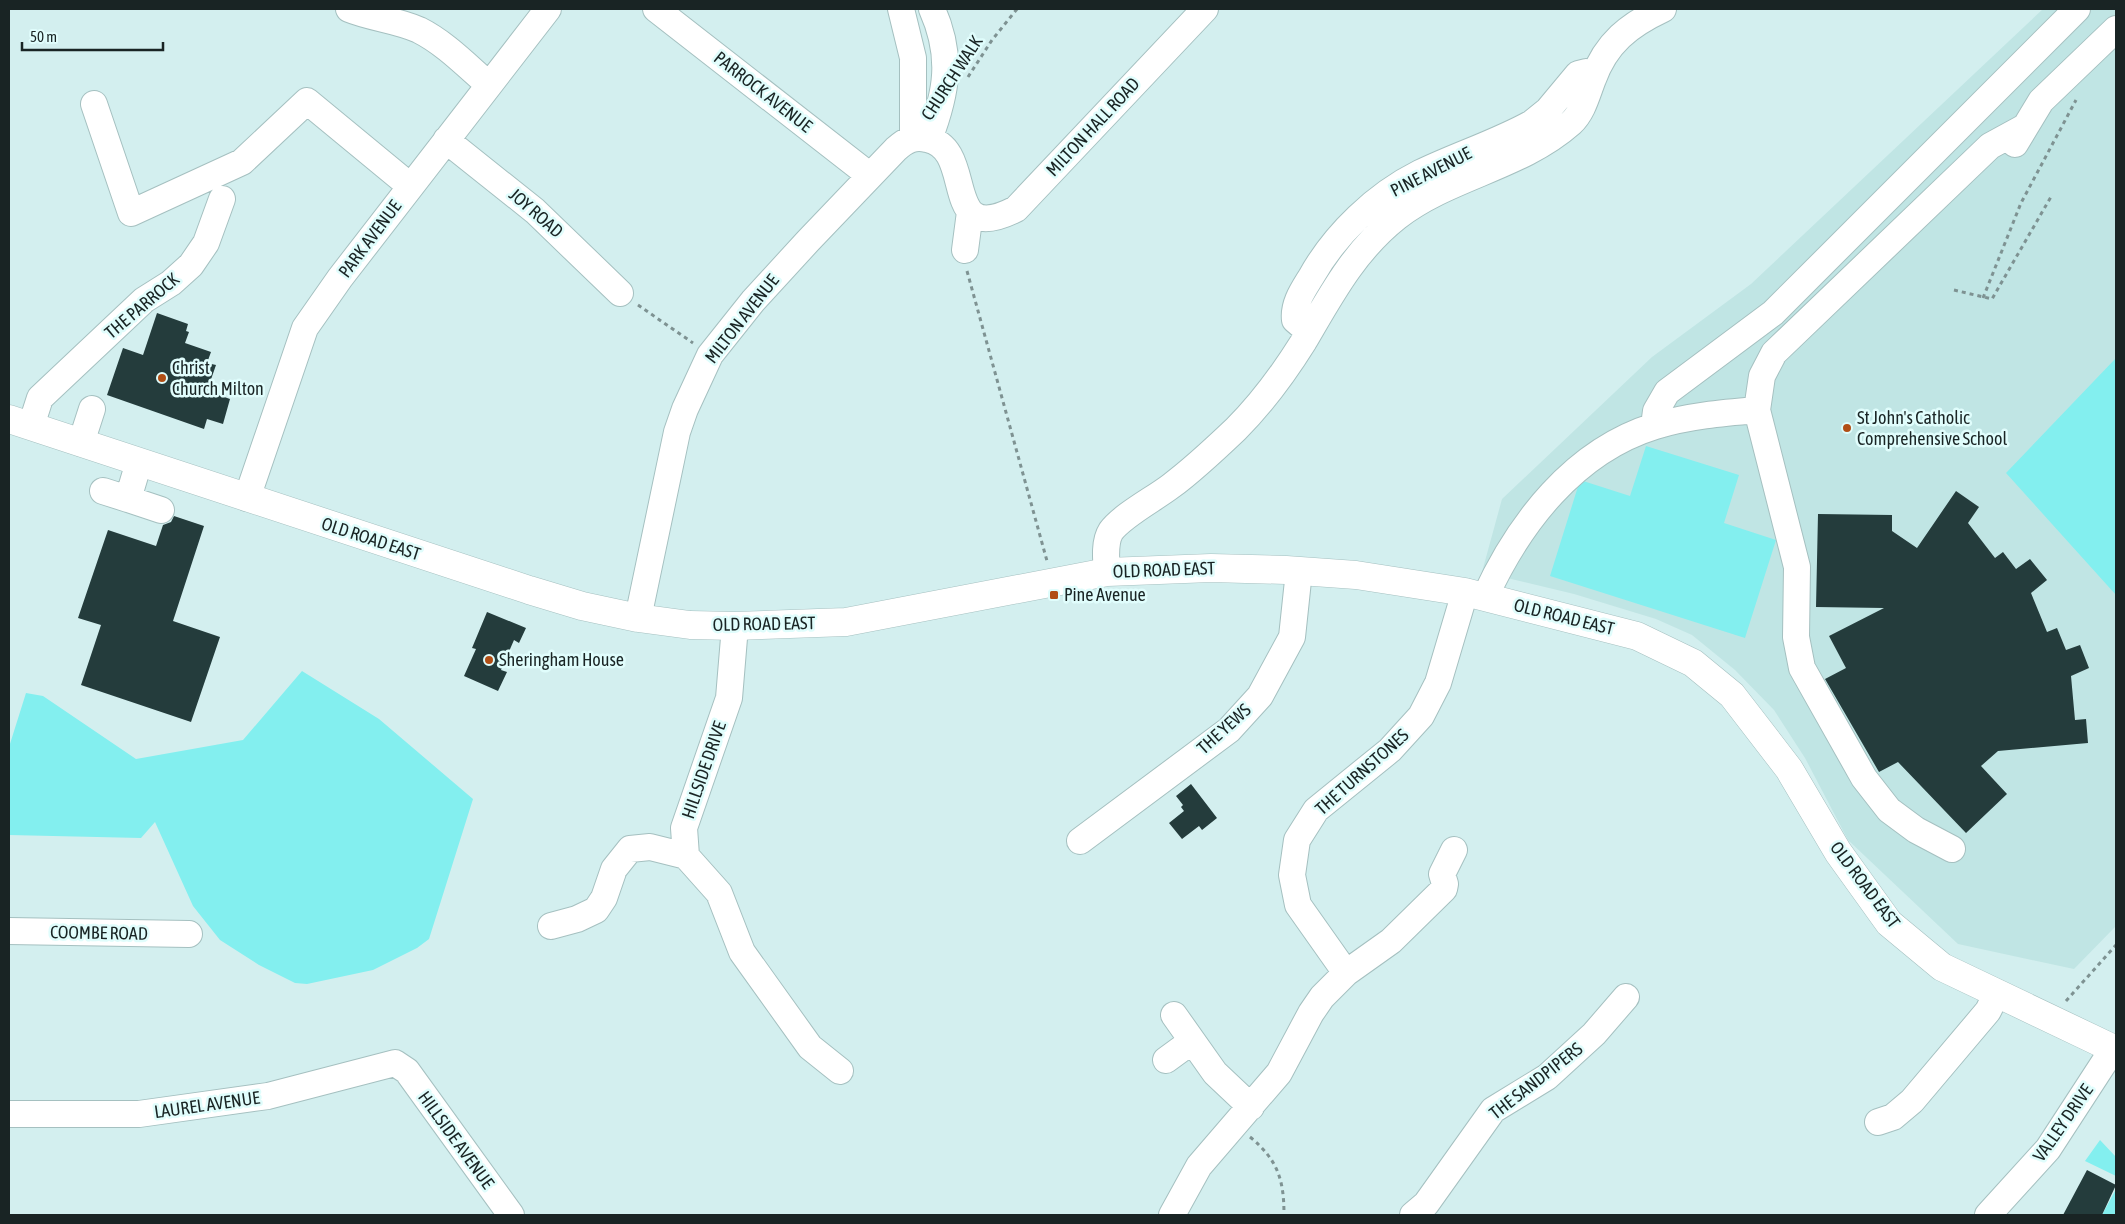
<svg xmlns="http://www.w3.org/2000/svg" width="2125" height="1224" viewBox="0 0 2125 1224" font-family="'Asap Condensed',sans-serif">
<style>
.built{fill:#c0e5e4}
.green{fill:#83efef}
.building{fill:#243c3c}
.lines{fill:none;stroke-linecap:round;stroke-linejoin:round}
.minor-casing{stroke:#a5c0c0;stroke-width:28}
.major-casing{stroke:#a5c0c0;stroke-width:29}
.path{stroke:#7e9292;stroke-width:3;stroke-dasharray:4 4;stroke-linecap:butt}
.minor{stroke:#fff;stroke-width:26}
.major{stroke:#fff;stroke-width:28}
.poi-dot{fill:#b14e15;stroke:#e0fdfc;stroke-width:2}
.labels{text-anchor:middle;stroke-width:5;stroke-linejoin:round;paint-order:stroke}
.street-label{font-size:18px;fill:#192424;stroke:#e0fdfc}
.poi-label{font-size:18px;fill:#192424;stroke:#e0fdfc;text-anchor:start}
</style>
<rect width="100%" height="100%" fill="#d3efef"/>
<path class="built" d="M2043 9H2116V926L2074 969 1958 944 1848 840 1805 758 1774 710 1735 670 1692 635 1656 619 1574 594 1482 572 1502 499 1652 357 1751 284Z"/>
<path class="green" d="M2116 358V595L2006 473Z
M1646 446 1739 475 1724 523 1776 540 1745 638 1550 576 1580 480 1630 496Z
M302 671 379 719 473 799 429 939 417 948 373 970 307 984 295 983 259 965 220 940 193 906 155 822 141 838 9 835V747L26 693 43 696 136 759 243 740Z
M2100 1140 2116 1157V1176L2085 1161Z
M2116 1189V1215H2102Z"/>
<path class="building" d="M157 313 188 324 186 331 189 332 185 343 211 352 207 363 216 365 207 391 230 399 223 424 207 419 204 429 107 395 123 348 143 355Z
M1956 491 1979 507 1968 523 1995 558 2003 552 2016 569 2030 559 2047 580 2031 593 2047 632 2057 628 2066 650 2080 645 2089 668 2071 676 2075 720 2086 719 2088 743 1998 751 1981 766 2007 794 1966 833 1898 762 1879 772 1825 679 1846 668 1829 636 1884 608 1816 607 1818 514 1892 515V531L1917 548Z
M174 516 204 526 173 621 220 637 191 722 81 685 101 625 78 618 108 530 156 546 163 525 171 522Z
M487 612 526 628 519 643 514 640 501 670 507 672 498 691 464 676 476 649 472 648Z
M1191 784 1217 818 1202 830 1199 826 1182 839 1169 823 1184 811 1181 807 1183 805 1176 796Z
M2087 1170 2116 1185 2102 1215H2063Z"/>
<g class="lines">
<defs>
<path id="minor" d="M349 9C371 18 397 20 419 30 445 43 467 66 489 85
M656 9 869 175
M901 9 913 58V138
M94 104 131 213 242 162 307 101 410 186
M929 139C947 92 953 56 932 9
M446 140 535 211 620 293
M2015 144 2041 101 2116 29
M965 250 970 212
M1309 332 1295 320C1293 304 1303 290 1311 277 1335 234 1376 195 1420 173 1457 155 1496 143 1532 123L1548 110 1578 74 1586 72 1594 74
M31 426 40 398 144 300 171 283 191 265 206 243 222 199
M1654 426 1656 411 1667 392 1773 313 2077 9
M81 443 92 409
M103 491 128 499 139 462
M247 498 305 328 340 278 548 9
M128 499 161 510
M1107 572C1106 560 1104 542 1111 531 1123 515 1154 499 1171 486 1194 469 1215 449 1236 429 1262 403 1284 373 1304 341 1331 295 1354 251 1397 217 1450 176 1520 168 1571 123 1583 112 1587 94 1593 79 1606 43 1629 25 1663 9
M1485 597C1519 523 1574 451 1655 426 1688 416 1722 413 1757 410
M638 618 677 432 685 409 710 355 753 301 808 241 896 149C906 140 914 136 927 139 978 149 938 249 1016 209L1205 9
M735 626 729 698 684 828 686 856 719 893 742 952 810 1047 840 1071
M1080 841 1229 730 1260 696 1292 637 1299 571
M1952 849 1916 830 1889 810 1864 778 1802 668 1796 637 1797 567 1757 410 1762 376 1774 353 1990 146 2023 128
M551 926 577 919 596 910 604 898 614 869 630 849 650 847 686 856
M9 931 189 934
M1346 973 1298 905 1292 875 1297 840 1316 810 1390 750 1421 716 1438 683 1465 592
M1174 1015 1215 1073 1251 1107
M1166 1060 1192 1041
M9 1114H139L268 1096 395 1063 407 1071 511 1215
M1878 1122 1893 1117 1912 1101 1988 1011 1997 993
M1172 1215 1199 1166 1279 1073 1311 1013 1322 997 1346 973 1391 941 1444 889 1445 884 1442 874 1454 850
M1413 1215 1426 1204 1493 1110 1547 1077 1594 1034 1626 997
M1988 1215 2048 1149 2113 1049"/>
<path id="major" d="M9 419 529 590 582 606 638 618 690 625 735 626 846 622 1107 572 1211 568 1286 570 1356 575 1465 592 1637 636 1693 663 1732 695 1789 769 1838 852 1889 923 1942 967 2116 1050"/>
</defs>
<use href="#minor" class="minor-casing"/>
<use href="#major" class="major-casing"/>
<path class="path" d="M968 77 992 40 1017 9
M967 271 1047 561
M1954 290 1992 299 2052 195
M1983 298 2021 203 2076 100
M638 305 693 343
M2066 1001 2116 945
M1250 1137C1278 1160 1284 1180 1284 1215"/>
<use href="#minor" class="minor"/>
<use href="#major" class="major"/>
</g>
<g class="poi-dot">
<circle cx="162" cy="378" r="5"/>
<circle cx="1847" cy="428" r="5"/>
<rect x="1049" y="590" width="10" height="10" rx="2.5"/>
<circle cx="489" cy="660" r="5"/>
</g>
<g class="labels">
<g class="street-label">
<text transform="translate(952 78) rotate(-57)" y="6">CHURCH WALK</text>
<text transform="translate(763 92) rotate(38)" y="6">PARROCK AVENUE</text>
<text transform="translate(1093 127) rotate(-47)" y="6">MILTON HALL ROAD</text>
<text transform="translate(1431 172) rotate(-27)" y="6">PINE AVENUE</text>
<text transform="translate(536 213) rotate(41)" y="6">JOY ROAD</text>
<text transform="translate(370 239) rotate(-53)" y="6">PARK AVENUE</text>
<text transform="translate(142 306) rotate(-40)" y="6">THE PARROCK</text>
<text transform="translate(742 319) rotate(-52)" y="6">MILTON AVENUE</text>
<text transform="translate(371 539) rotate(18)" y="6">OLD ROAD EAST</text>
<text transform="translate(1164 570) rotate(-2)" y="6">OLD ROAD EAST</text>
<text transform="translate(1564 617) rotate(14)" y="6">OLD ROAD EAST</text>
<text transform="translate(764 624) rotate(-1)" y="6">OLD ROAD EAST</text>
<text transform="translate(1224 729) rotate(-42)" y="6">THE YEWS</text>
<text transform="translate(704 770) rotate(-71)" y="6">HILLSIDE DRIVE</text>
<text transform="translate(1362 772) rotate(-42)" y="6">THE TURNSTONES</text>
<text transform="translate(1865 885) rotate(53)" y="6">OLD ROAD EAST</text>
<text transform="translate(99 933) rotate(1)" y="6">COOMBE ROAD</text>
<text transform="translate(1536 1081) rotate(-38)" y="6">THE SANDPIPERS</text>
<text transform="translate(207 1105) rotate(-8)" y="6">LAUREL AVENUE</text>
<text transform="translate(2063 1123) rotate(-55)" y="6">VALLEY DRIVE</text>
<text transform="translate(456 1140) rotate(54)" y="6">HILLSIDE AVENUE</text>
</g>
<g class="poi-label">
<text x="172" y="374">Christ<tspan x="172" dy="21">Church Milton</tspan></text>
<text x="1857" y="424">St John's Catholic<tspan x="1857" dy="21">Comprehensive School</tspan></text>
<text x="1064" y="601">Pine Avenue</text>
<text x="499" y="666">Sheringham House</text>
</g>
</g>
<rect width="2125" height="1224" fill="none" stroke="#192424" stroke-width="20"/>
<path d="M22 42v8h141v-8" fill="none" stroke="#192424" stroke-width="2.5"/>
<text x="30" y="42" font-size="15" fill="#192424" stroke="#e0fdfc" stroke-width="4" paint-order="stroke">50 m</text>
</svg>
